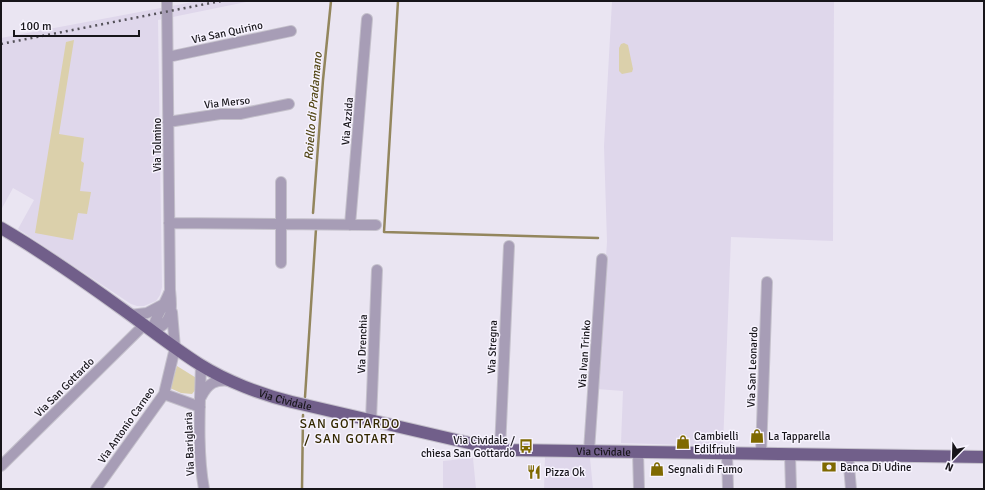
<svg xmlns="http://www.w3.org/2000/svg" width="985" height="490" viewBox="0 0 985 490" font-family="Signika,sans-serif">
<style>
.built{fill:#dfd7eb}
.green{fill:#dbd0ab}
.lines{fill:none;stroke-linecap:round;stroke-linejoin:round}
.stream{stroke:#93865d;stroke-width:2.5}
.minor-casing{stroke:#c4c0cb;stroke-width:12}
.major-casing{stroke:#c4c0cb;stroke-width:14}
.minor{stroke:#a79db6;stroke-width:10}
.major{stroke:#715f8a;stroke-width:12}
.rail{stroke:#55525a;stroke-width:2.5;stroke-dasharray:2 4;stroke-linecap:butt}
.labels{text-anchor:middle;stroke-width:3;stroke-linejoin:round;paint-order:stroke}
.street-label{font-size:11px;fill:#17151a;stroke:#f7f3fe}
.poi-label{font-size:11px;fill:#17151a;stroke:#f7f3fe;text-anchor:start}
.water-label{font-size:12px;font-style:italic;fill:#544818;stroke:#f7f3fe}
.quarter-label{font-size:13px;letter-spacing:1px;fill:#332800;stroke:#f7f3fe}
</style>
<rect width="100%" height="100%" fill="#eae5f2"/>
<path class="built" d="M198 1H251L158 20 162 287 160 295 156 301 144 306H137L131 304 18 229 34 200 13 188 1 210V38Z
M612 1H834L833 241 731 237 723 446 621 443 623 391 597 389 607 242 604 146Z
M545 457 590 458 593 489H544Z
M473 458 476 489 443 488V461Z"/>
<path class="green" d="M74 40 59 134 84 138 81 161 84 163 80 191 91 192 87 214 78 213 73 240 35 233 66 42Z
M624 43 628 45 633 69 632 72 622 74 619 71V48L621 44Z
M177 366 198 379 196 389 192 394 181 393 170 388Z"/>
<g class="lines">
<path class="stream" d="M398 1 384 232 598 238
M313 213 323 80 331 1
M305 397 316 229
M302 489 303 415"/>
<defs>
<path id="minor" d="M168 57 291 31
M168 122 220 114H240L289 104
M281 182V263
M169 223 376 225
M350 225 367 19
M130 315 147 313 164 304
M152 331C174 323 172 309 170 290L167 1
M152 331C155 317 164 306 169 293
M201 365C200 405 197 451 204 489
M164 394 200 407
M201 397C208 383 215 379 231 381
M371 420 377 270
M500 449 509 246
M589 451 602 259
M638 452 639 489
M727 453 728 489
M761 453 767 282
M790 454 791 489
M848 455 851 489
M1 466 144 325
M96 489 164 394 175 348 172 312"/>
<g id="major">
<path id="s1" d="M1 228C44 253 85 282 125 311 150 329 174 348 199 364 226 381 262 395 292 402L482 446 510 450 984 457"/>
</g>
</defs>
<use href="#minor" class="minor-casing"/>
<use href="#major" class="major-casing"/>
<use href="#minor" class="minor"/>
<use href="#major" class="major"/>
<path class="rail" d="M1 44 221 1"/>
</g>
<defs>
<symbol id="shop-bare" viewBox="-9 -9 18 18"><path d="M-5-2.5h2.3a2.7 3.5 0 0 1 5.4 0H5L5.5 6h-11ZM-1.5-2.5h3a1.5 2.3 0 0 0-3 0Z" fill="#7f6900" stroke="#f7f3fe" stroke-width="2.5" paint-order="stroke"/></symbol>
<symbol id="bus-bare" viewBox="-9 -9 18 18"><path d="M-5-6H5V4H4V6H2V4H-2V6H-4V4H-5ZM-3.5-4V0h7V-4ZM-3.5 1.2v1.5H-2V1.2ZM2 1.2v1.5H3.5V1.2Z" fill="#7f6900" stroke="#f7f3fe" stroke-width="2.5" paint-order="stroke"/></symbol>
<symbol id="bank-bare" viewBox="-9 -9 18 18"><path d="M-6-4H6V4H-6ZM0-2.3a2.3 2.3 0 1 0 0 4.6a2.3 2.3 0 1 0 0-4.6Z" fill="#7f6900" stroke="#f7f3fe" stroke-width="2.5" paint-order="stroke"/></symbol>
<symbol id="restaurant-bare" viewBox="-9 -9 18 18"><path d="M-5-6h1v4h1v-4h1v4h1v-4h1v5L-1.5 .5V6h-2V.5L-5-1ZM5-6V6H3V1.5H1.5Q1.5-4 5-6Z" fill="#7f6900" stroke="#f7f3fe" stroke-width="2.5" paint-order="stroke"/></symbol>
</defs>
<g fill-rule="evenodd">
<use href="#shop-bare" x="747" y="426" width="20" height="20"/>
<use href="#shop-bare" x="673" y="432" width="20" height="20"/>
<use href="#bus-bare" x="516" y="436" width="20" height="20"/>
<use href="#bank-bare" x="819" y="457" width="20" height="20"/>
<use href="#shop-bare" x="647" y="459" width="20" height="20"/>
<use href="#restaurant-bare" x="524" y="462" width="20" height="20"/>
</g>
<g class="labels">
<g class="street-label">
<text transform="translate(227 32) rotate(-12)" y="4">Via San Quirino</text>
<text transform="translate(227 102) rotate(-6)" y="4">Via Merso</text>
<text transform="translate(347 121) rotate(-85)" y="4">Via Azzida</text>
<text transform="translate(157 145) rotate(-90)" y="4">Via Tolmino</text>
<text transform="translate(362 344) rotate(-88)" y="4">Via Drenchia</text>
<text transform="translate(492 347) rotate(-88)" y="4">Via Stregna</text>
<text transform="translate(584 354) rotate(-86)" y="4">Via Ivan Trinko</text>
<text transform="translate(752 367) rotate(-88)" y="4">Via San Leonardo</text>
<text transform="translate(64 387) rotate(-45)" y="4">Via San Gottardo</text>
<text dy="4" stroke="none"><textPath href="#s1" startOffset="334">Via Cividale</textPath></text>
<text transform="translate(126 425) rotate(-55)" y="4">Via Antonio Carneo</text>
<text transform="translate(189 444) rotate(-92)" y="4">Via Bariglaria</text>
<text dy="4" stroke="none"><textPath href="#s1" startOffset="658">Via Cividale</textPath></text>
</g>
<g class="poi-label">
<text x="694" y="440">Cambielli<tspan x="694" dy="13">Edilfriuli</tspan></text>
<text x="768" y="440">La Tapparella</text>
<text x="515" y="444" text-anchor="end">Via Cividale /<tspan x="515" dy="13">chiesa San Gottardo</tspan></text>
<text x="840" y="471">Banca Di Udine</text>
<text x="668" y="473">Segnali di Fumo</text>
<text x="545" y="476">Pizza Ok</text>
</g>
<g class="water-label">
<text transform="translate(313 106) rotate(-85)" y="4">Roiello di Pradamano</text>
</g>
<g class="quarter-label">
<text x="350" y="428">SAN GOTTARDO<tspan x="350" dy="15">/ SAN GOTART</tspan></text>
</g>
</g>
<rect width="985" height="490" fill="none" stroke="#17151a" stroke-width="4"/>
<g transform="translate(953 458) rotate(203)" stroke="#f7f3fe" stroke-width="3" paint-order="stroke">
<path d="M0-3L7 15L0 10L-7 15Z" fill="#17151a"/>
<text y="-6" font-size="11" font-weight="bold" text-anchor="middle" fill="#17151a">N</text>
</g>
<path d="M14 30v6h125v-6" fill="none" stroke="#17151a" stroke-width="2"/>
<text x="20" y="30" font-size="12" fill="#17151a" stroke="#f7f3fe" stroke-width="3" paint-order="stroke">100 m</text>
</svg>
